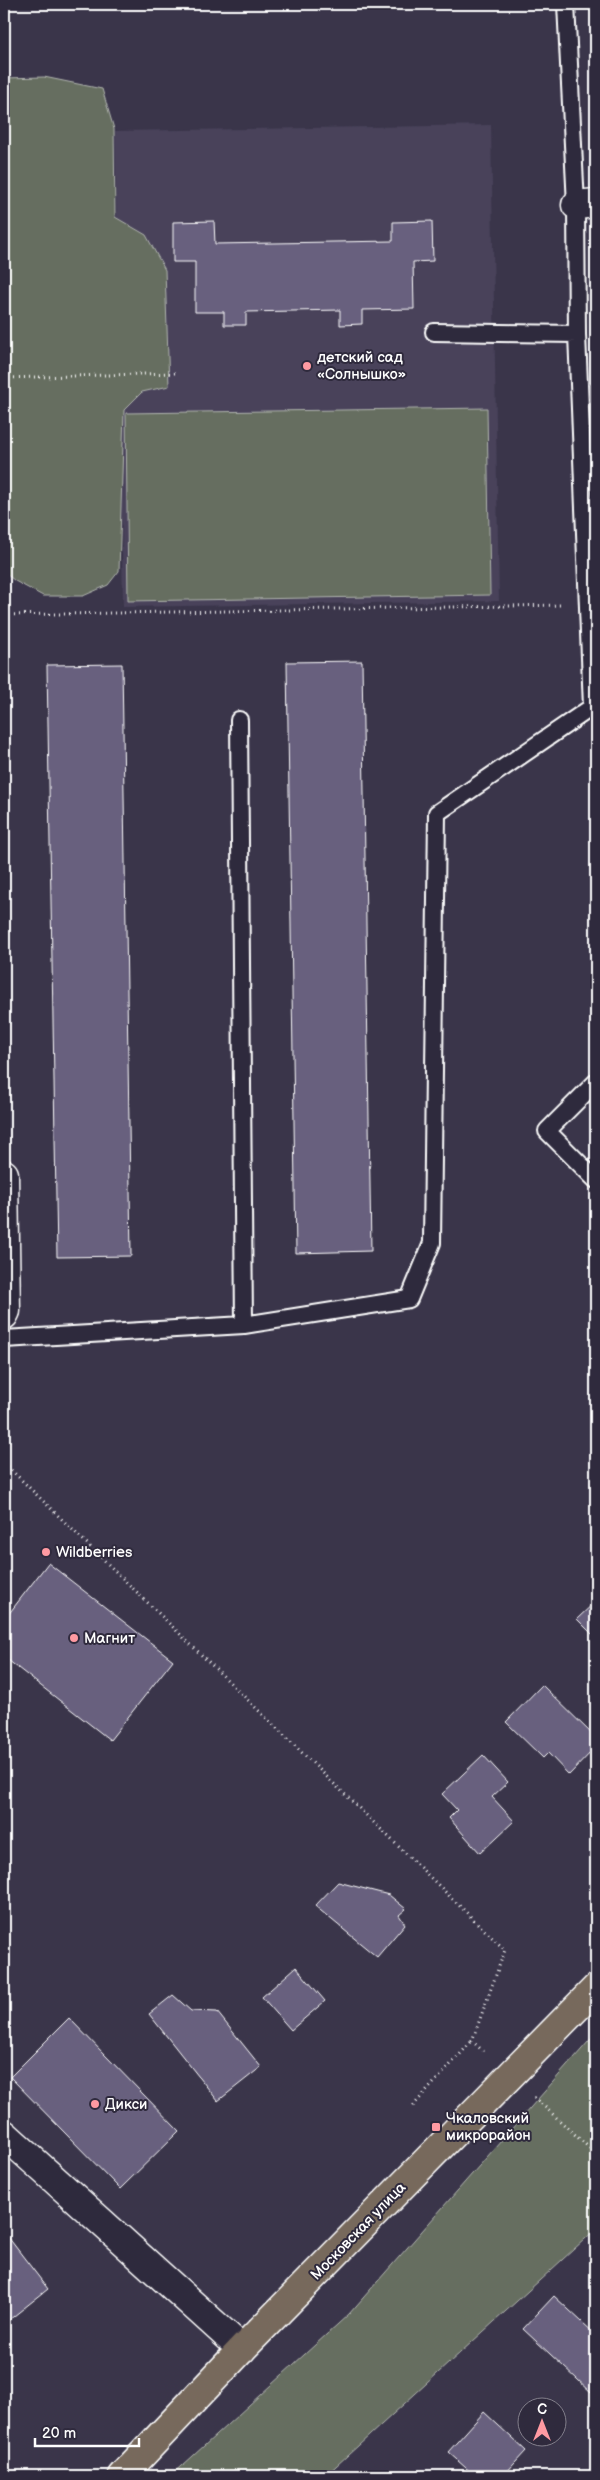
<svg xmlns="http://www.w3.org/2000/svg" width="600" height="2480" viewBox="0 0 600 2480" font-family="'Balsamiq Sans',sans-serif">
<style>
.built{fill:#48425a}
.green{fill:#666e60;stroke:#b2b6b0}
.building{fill:#68607e;stroke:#fff}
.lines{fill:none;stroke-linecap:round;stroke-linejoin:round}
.lane-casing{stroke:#fff;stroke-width:20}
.street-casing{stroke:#fff;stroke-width:31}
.primary-casing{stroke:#fff;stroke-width:31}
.path{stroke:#fff;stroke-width:3;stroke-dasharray:1 4;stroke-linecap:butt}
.lane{stroke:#2f2a3d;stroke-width:16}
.street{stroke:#2f2a3d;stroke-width:28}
.primary{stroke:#77695c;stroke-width:28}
.poi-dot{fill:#ff9aa2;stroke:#2f2a3d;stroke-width:2}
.labels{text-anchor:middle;stroke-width:4;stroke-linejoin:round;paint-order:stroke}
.poi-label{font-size:15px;fill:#fff;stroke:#2f2a3d;text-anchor:start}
.street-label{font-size:15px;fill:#fff;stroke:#2f2a3d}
</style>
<rect width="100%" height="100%" fill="#3a354a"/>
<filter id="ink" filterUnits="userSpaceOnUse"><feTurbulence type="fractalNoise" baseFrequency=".02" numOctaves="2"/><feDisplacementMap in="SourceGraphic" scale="10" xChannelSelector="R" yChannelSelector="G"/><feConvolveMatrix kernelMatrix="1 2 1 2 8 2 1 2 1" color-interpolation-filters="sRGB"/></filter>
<g filter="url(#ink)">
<path class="built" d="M491 125 499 601 123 607 115 131Z"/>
<path class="green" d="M44 77 102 89 114 129 115 217 146 235 165 270 169 386 142 392 124 410 119 571 108 585 83 596H43L15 581 4 572V78Z
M487 408 490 595 128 601 126 413Z
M596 2033V2229L325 2476H171L349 2314Z"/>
<path class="building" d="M214 221 215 244 393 241V222L432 221 433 261 413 262 414 309 362 310V324L340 325V310L246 312V325H224V312H195V262H173V222Z
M362 661 371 1251 296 1253 287 662Z
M122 664 131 1256 57 1257 47 665Z
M48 1563 173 1660 110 1740 4 1657V1620Z
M596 1601V1638L577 1619Z
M542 1685 596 1738V1747L569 1775 548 1753 543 1758 506 1722Z
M483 1755 508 1782 492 1797 514 1821 480 1853 449 1818 457 1810 442 1794Z
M338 1882 389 1895 406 1909 399 1915 405 1924 377 1957 315 1906Z
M296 1967 325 2001 291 2030 262 1997Z
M173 1995 191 2011 217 2012 261 2067 218 2101 149 2014Z
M69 2018 179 2131 120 2189 10 2077Z
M8 2237 48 2289 4 2324V2240Z
M554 2296 596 2335V2387L591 2392 523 2329Z
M484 2412 526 2451 503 2476H475L448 2452Z"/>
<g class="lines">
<defs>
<path id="lane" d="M434 332 577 334
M596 1082 547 1131 596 1180
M244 1325 409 1299 432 1243 437 813 592 707 577 334 576 205 566 4
M4 1339 244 1325 239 720"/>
<path id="street" d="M576 205 596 203
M4 1174 6 1311 4 1315
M4 2134 242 2349"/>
<path id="primary" d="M122 2476 242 2349 596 1988"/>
</defs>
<use href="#lane" class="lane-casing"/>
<use href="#street" class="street-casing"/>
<use href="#primary" class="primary-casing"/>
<path class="path" d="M4 378 175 373
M4 615 563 605
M4 1463 505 1950 472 2041 483 2051
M534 2097 596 2154
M413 2106 472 2041"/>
<use href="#lane" class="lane"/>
<use href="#street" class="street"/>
<use href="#primary" class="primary"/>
</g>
</g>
<g class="poi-dot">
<circle cx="307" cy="366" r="5"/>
<circle cx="46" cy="1552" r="5"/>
<circle cx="74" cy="1638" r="5"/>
<circle cx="95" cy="2104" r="5"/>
<rect x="431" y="2122" width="10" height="10" rx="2.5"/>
</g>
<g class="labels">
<g class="poi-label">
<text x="317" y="362">детский сад<tspan x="317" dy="17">«Солнышко»</tspan></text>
<text x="56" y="1557">Wildberries</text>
<text x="84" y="1643">Магнит</text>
<text x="105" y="2109">Дикси</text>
<text x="446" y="2123">Чкаловский<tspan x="446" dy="17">микрорайон</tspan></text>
</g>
<g class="street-label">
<text transform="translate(358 2231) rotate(-46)" y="5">Московская улица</text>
</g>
</g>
<rect width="600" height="2480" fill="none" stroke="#2f2a3d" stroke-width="20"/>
<rect x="10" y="10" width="580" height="2460" fill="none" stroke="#fff" stroke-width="2" filter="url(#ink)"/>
<g transform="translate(542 2422)"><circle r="24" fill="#2f2a3d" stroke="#827f8b"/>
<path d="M0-4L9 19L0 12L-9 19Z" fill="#ff9aa2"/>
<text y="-8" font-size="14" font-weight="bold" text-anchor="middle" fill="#ffffff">С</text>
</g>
<path d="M35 2438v8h104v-8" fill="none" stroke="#ffffff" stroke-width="2.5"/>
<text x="42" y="2438" font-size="15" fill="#ffffff" stroke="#2f2a3d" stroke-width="4" paint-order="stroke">20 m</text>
</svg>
